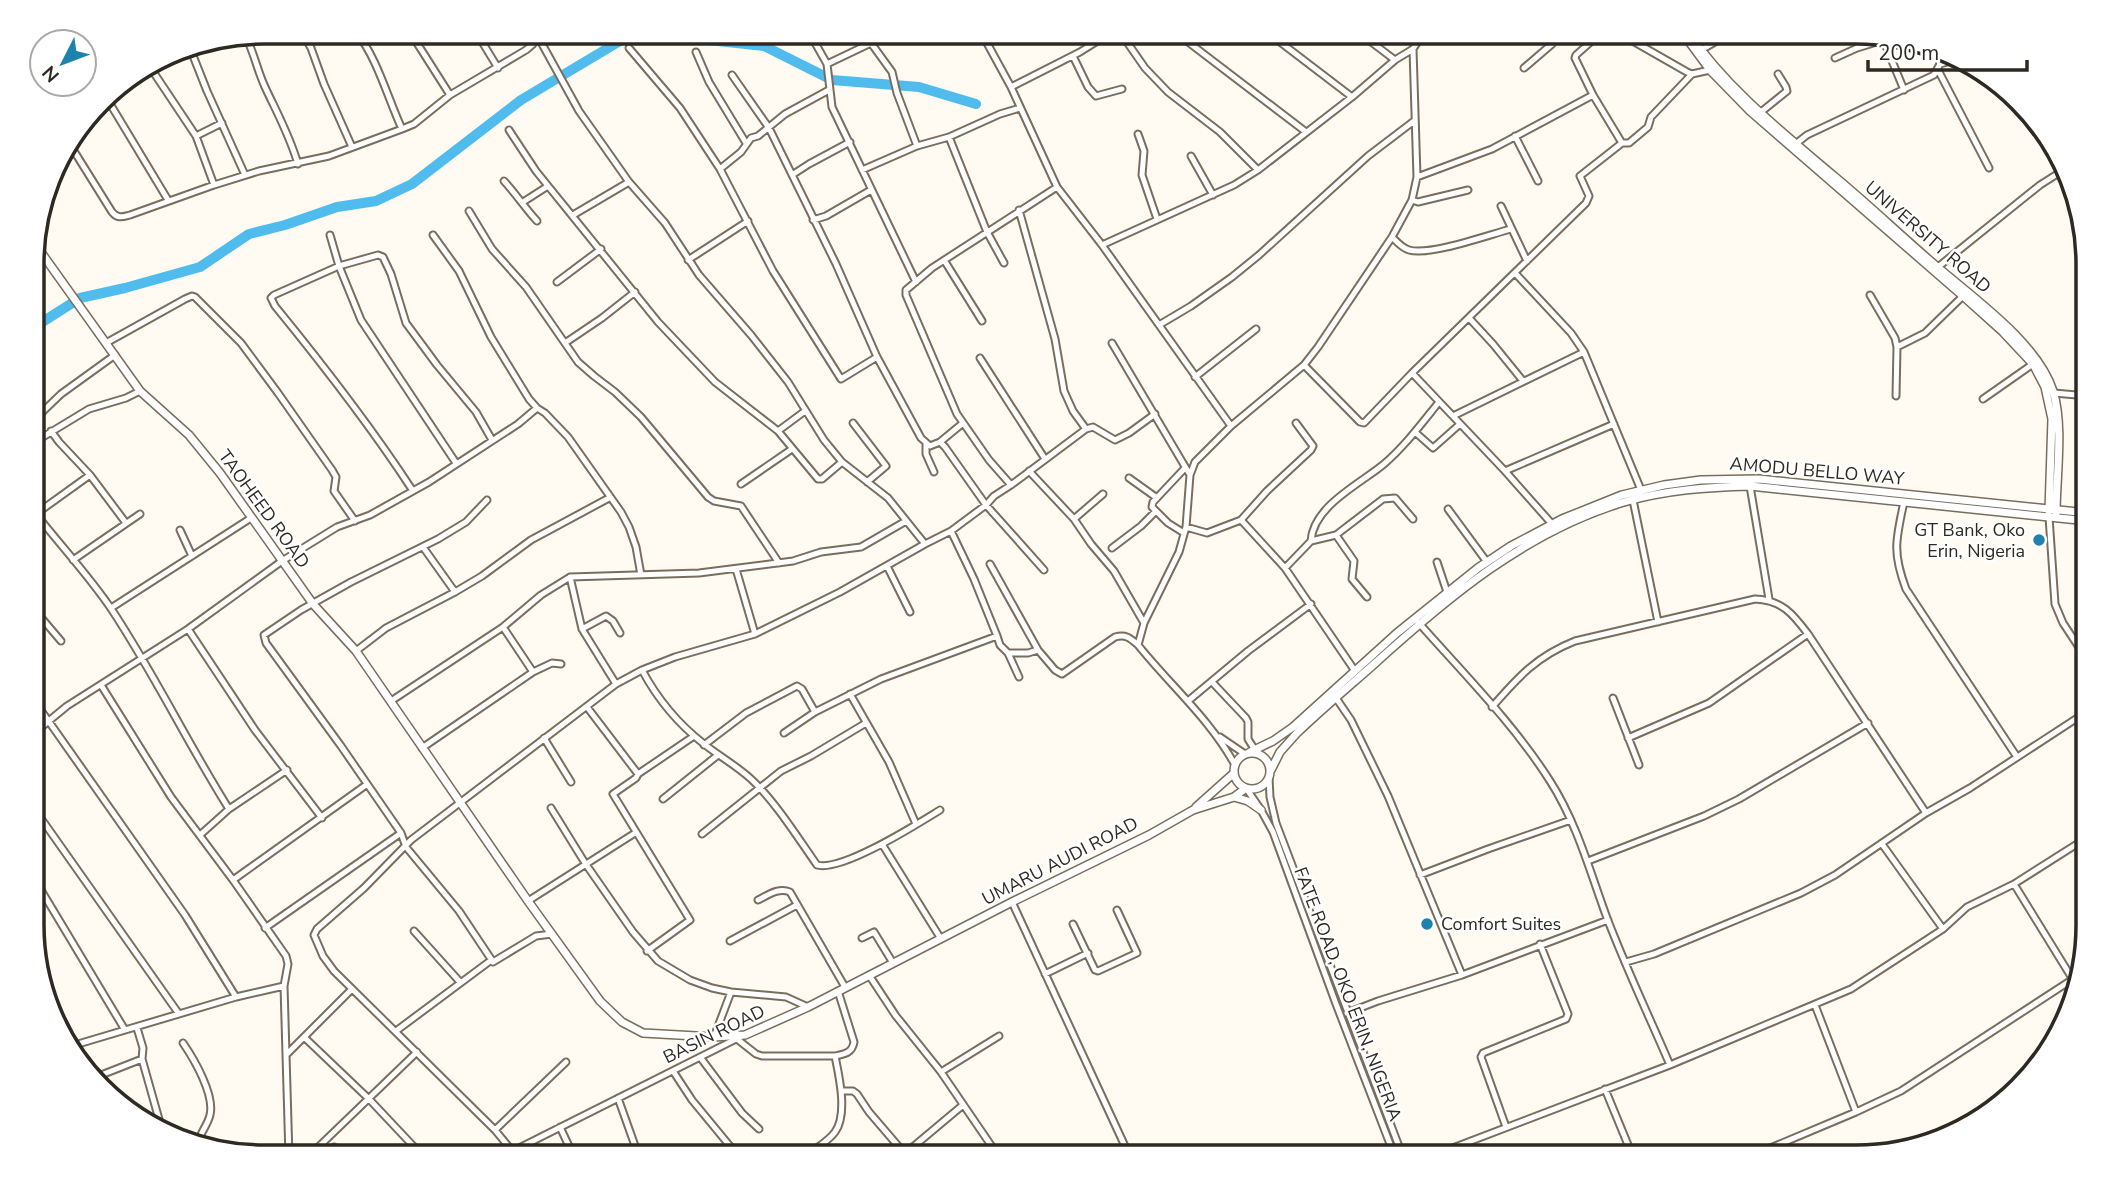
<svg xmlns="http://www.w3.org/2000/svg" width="2120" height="1189" viewBox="0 0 2120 1189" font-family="'Nunito Sans',sans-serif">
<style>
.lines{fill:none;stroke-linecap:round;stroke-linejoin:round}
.river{stroke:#50bcee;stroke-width:10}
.minor-casing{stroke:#796e5e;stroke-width:9}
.major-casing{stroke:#796e5e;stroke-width:10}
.minor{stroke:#fff;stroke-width:5}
.major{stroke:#fff;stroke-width:7}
.poi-dot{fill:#1d83ad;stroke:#fff;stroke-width:2.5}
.labels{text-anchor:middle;stroke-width:5;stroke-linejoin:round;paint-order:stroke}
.street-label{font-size:18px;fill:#2e2923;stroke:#fff}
.poi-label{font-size:18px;fill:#2e2923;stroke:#fff;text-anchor:end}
.rim{fill:none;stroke:#2e2923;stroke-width:3.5}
</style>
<rect width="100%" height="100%" fill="#fffaf2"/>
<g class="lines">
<path class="river" d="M33 328 80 298 125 288 200 267 249 234 285 225 337 207 376 201 412 184 521 100 635 32 764 46 832 80 919 87 976 104"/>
<defs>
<path id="minor" d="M302 32 311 48 324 84 352 147
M356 32C377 57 388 99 402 129
M410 32 450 95
M476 32 498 68
M809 32 827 64 832 107 916 282
M981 32 1011 87 1057 187 1102 245 1231 426
M1120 32 1145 68 1168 92 1220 132 1258 170
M1175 32 1306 132
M1267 32 1352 97
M1358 32 1395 60
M1602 32 1576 55 1575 58 1593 95 1622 143
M1617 32 1687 72 1692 74 1710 70
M536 33 579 111 629 182 665 223 699 275 751 335 788 382 824 440 842 462 888 498 925 544
M245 35C254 52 257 70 265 87 278 115 289 134 298 164
M1883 39 1904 90
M987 41 1002 32
M871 43 892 72 897 93 917 146
M190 48 207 91 245 175
M629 48 680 108 720 169 773 271 841 379 877 357
M1701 50 1732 32
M696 52 709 82 746 143
M1937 53 1940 64
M1073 56 1088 87 1096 96 1122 89
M1835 58 1857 48 1883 40
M827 64 871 43 887 32
M1524 68 1552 44 1553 38 1550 32
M152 70 196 136 222 123
M1938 70 1989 168
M732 75 769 128 836 264 877 357 921 438 930 446 940 442 945 447 986 505 1044 570
M1011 87 1080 52 1112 32
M106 97 168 200
M102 100 190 46
M1761 112 1787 91 1786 87 1778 74
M509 130 536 171 658 322 715 382 778 431 818 479H822L842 462
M1138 134 1144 151 1142 175 1157 219
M196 136 214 185
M1515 136 1538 181
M949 137 987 232 1004 263
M69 143 112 212C118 219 122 217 130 215L214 185 259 171 329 156 402 129 414 124 450 95 526 50 533 44 536 32
M1793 146 1807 135 1934 75 1940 64 1958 59
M1191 156 1213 195
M720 169 741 152 751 138 758 136 785 114 829 90
M862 170 917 146 949 137 1000 114 1020 108
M792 175 809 164 850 142
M1417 177 1492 149 1593 95
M504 181C516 194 525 208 537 221
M1412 200 1418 202 1468 190
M523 202 548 186
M1501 206 1527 261
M1019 210 1055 339 1064 391 1073 411 1086 429
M469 211 492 249 526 287 578 362 594 376 615 392 641 417 708 497 714 501 741 506 779 563
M573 215 629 182
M813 220 826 216 871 190
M330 235 339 266 361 320 456 463
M433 235 459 271 491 337 529 399 537 408 545 413 568 437 621 512 629 527 636 547 641 575
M1392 237C1397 242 1402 248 1409 250 1430 256 1488 235 1511 229
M1102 245 1234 185 1258 170 1352 97 1395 60 1413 49
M688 260 748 221
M944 260 982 321
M1938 267 2040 185 2062 171
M1515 273 1571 333 1584 352 1641 490
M557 282 601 249
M1870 295 1895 338 1897 347 1896 396
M1469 318 1493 344 1523 381
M1159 325 1191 306 1232 277 1259 255 1368 156 1414 121
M106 343 185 299 192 296 195 297 241 343 278 393 332 470 336 477 334 491 355 521
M565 343 602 318 635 292
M1112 343 1190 475
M1897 347 1925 333 1963 296
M980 358 1045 459
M1304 365 1360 422 1364 423 1412 373 1586 203 1589 196 1580 176 1622 143H1629L1648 127 1651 117 1692 74
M1412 373 1505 471 1552 524
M1195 377 1256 329
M2054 393 2088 396
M1983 399 2033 364
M1453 416 1584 352
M33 421 61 394 115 355
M853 423 886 466 867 482
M51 431 59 442 90 475 126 523
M778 431 805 411
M1415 432 1433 448 1460 424
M940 442 963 423
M33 443 89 409 126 398 140 391
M926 444V454L934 472
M1029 471 1074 519 1091 544 1114 571 1144 623
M1505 471 1614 424
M1129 478 1157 498
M741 484 792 449
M1011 485 989 460 957 414 906 295V290L932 268 1057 187
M1750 486 1769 599
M413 491C370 425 324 366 275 306L271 298 274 295 339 266 378 255 383 257 391 274 406 323 437 365 476 412 492 440
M487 500 466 522 438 539 351 582 301 610 264 635 266 643 341 746 401 833 406 847 459 911 493 962
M1633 500 1658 622
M1904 502C1896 539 1892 552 1906 589L2017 757
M1448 509 1487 562
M36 514C61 546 90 577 112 610 155 675 188 744 229 809
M33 516 90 475
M2049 517 2055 604 2063 623 2088 661
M1074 519 1103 494
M1241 520 1285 568 1355 671
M1186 527 1207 533 1241 520 1267 491 1311 450 1313 446 1296 423
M180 530 192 556
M951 531 974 579 997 636
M1184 533 1168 523 1152 507 1153 502 1185 468
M1336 535 1354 561 1352 579 1367 597
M1311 541C1313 506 1360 484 1384 464 1405 446 1422 423 1439 402
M423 547 455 592
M1112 548 1141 526 1155 512
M73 560 140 514
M1437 562 1447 592
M990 564 1038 650
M887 566 910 612
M1285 568 1311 541 1336 535 1383 499 1395 498 1413 519
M736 569 755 634
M570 577 582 629 616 684
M33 608 61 641
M111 608 251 518
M1418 622C1463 673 1514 724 1550 781 1577 823 1590 872 1607 918 1626 968 1649 1016 1670 1065
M503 627 533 672
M188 629 255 730 322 818
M582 629 606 616 613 621 620 633
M356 651 386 628 455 592 482 576 531 540 609 498
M1008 653 1019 677
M642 670C658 700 677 723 704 744 719 756 737 766 751 779 775 801 798 838 817 865 842 872 917 824 940 810
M1212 682 1246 718 1248 722V739L1255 750
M101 685 171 797 233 880 286 956 288 964 284 986
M850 694 889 762 916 824
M1336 698 1351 720 1388 796 1462 975
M1613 698 1639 765
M33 699 185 915 236 997
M391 701 503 627 541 595 570 577 699 573 793 561 821 552 861 547 906 521
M1188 701 1248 651 1311 604
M587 707 638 774
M1492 707C1518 677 1537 656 1575 641L1755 599C1782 600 1793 614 1808 634L1926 813
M784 733 815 712 881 679 997 636 1000 645 1008 653H1028L1038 650 1055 670 1062 674 1115 637C1126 634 1130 638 1138 645
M33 734 67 706 188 629 282 561 337 527 370 515 429 482 518 424 537 408
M1220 737 1245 754
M544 738 571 782
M1628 738 1709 703 1808 634
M704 745 746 713 797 686 802 689 815 712
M422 748 533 672 552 663 561 664
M1235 765C1210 719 1170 685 1138 645L1144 623 1179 552 1186 527 1190 475 1195 462 1231 426 1304 365 1318 347 1392 237 1412 200 1417 177 1413 49 1424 32
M1269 778 1270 797 1276 823 1403 1157
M1246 788 1261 810 1273 832 1336 1004 1395 1157
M663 799 718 755
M33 807 179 1014
M551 808 585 863 633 932 658 961 690 980 712 988 731 992 786 997 808 1007
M702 834 781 771 811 756 866 723
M200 835 229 809 287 770
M882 844 941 939
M1882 844 1943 929
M1588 861 1704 816 1739 799 1868 723
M1420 875 1488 849 1571 820
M233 880 366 785
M33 882 38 885 125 1030
M2014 884 2075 983
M758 900C768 895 779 887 790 892L845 987
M528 901 635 833
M1012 902 1130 1157
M1073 924 1095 970 1098 971 1137 953 1117 910
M265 928 401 833
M414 931 460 982
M862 938 874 932 893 963
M730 941 797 905
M647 951 690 920 613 794 636 778 638 774 694 736
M1626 962 1654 954 1801 893 1835 875 1926 813 1970 788 2088 711
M1045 974 1088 953
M869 975 896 1016 941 1072 999 1157
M1815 1005 1856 1112
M1347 1013 1378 1001 1462 975 1608 920
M137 1028 143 1048 142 1059 162 1130
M396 1031 490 961 493 962 536 936 552 934
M304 1037 369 1099 417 1150 421 1157
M714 1037 731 992
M737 1039 756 1054 762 1056H835C845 1054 852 1053 854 1042L838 991
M183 1043C194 1059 215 1095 210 1115 208 1124 201 1132 199 1140
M68 1047 236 997 284 986 289 1157
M287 1054 352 989
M700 1057 742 1113 759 1129
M673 1071 692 1100 739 1157
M941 1072 999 1036
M96 1077 142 1059
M1605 1089 1633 1157
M842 1091H853L857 1094 869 1112 905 1154
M618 1098 639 1157
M560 1127 574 1157
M1506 1127 1481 1057 1483 1053 1566 1019 1568 1014 1540 944
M495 1130 566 1062
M1782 1144 1788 1157
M334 1147 344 1157
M513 1152 495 1130 334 971 323 956 314 935 317 929 364 888 411 840 616 684 642 670 675 657 755 634 840 592 925 544 951 531 986 505 994 496 1011 485 1086 429 1093 427 1115 440 1129 433 1155 414
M308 1157 417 1052
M501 1157 742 1036
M805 1157C814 1149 828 1142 835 1132 848 1114 839 1076 835 1056
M901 1157 963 1105
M986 1157 993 1149
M1429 1157 1670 1065 1851 989 1943 929 1967 907 2014 884 2088 837
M1749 1157 1856 1112 1901 1091 2073 979"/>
<path id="major" d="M1682 32 1710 70 1750 111 1963 296 2003 332 2033 364 2045 387 2052 419 2049 511
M1688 32C1727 89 1782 132 1835 177 1869 205 1901 236 1935 265 1973 298 2037 342 2053 391 2064 425 2056 478 2056 513
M33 241 140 391 189 435 220 473 313 604 356 651 528 901 600 1001 622 1022 643 1033 714 1037 745 1035 808 1007 1012 902 1149 835 1193 810 1234 797 1246 788
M1250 752 1273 741 1293 727 1397 633 1478 568 1511 546 1562 519 1622 495 1664 485 1701 480 1759 479 2088 513
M1234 771a18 18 0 1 1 36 0a18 18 0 1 1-36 0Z
M1271 770 1280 752 1297 733C1321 710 1347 688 1372 666 1446 599 1526 531 1624 502 1666 490 1707 487 1750 486L2088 521
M1234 797 1248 801 1261 810
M1196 807 1234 773"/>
</defs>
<use href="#minor" class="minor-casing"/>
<use href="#major" class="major-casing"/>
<use href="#minor" class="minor"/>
<use href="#major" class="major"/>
</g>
<g class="poi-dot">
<circle cx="2039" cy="540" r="7"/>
<circle cx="1427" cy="924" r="7"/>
</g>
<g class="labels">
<g class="street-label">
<text transform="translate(1928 237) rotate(41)" y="6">UNIVERSITY ROAD</text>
<text transform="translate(1817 471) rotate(5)" y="6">AMODU BELLO WAY</text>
<text transform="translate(264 509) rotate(54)" y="6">TAOHEED ROAD</text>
<text transform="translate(1060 861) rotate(-27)" y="6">UMARU AUDI ROAD</text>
<text transform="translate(1348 994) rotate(69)" y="6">FATE ROAD, OKO ERIN, NIGERIA</text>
<text transform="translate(714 1034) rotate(-26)" y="6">BASIN ROAD</text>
</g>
<g class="poi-label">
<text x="2025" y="536">GT Bank, Oko<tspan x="2025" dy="21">Erin, Nigeria</tspan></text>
<text x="1441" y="930" text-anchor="start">Comfort Suites</text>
</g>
</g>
<path d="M0 0H2120V1189H0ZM264 44H1856A220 220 0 0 1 2076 264V925A220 220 0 0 1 1856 1145H264A220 220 0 0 1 44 925V264A220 220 0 0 1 264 44Z" fill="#fff" fill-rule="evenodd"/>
<path class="rim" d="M264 44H1856A220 220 0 0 1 2076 264V925A220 220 0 0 1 1856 1145H264A220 220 0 0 1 44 925V264A220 220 0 0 1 264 44Z"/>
<g transform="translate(63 63) rotate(228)"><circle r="33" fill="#ffffff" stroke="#aba9a7" stroke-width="2"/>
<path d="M0-5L12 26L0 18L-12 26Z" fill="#1d83ad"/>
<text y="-10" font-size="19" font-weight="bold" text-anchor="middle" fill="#2e2923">N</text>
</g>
<path d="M1868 60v10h159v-10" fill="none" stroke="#2e2923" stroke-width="3.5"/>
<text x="1878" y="60" font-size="21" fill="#2e2923" stroke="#ffffff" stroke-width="5" paint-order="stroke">200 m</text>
</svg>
